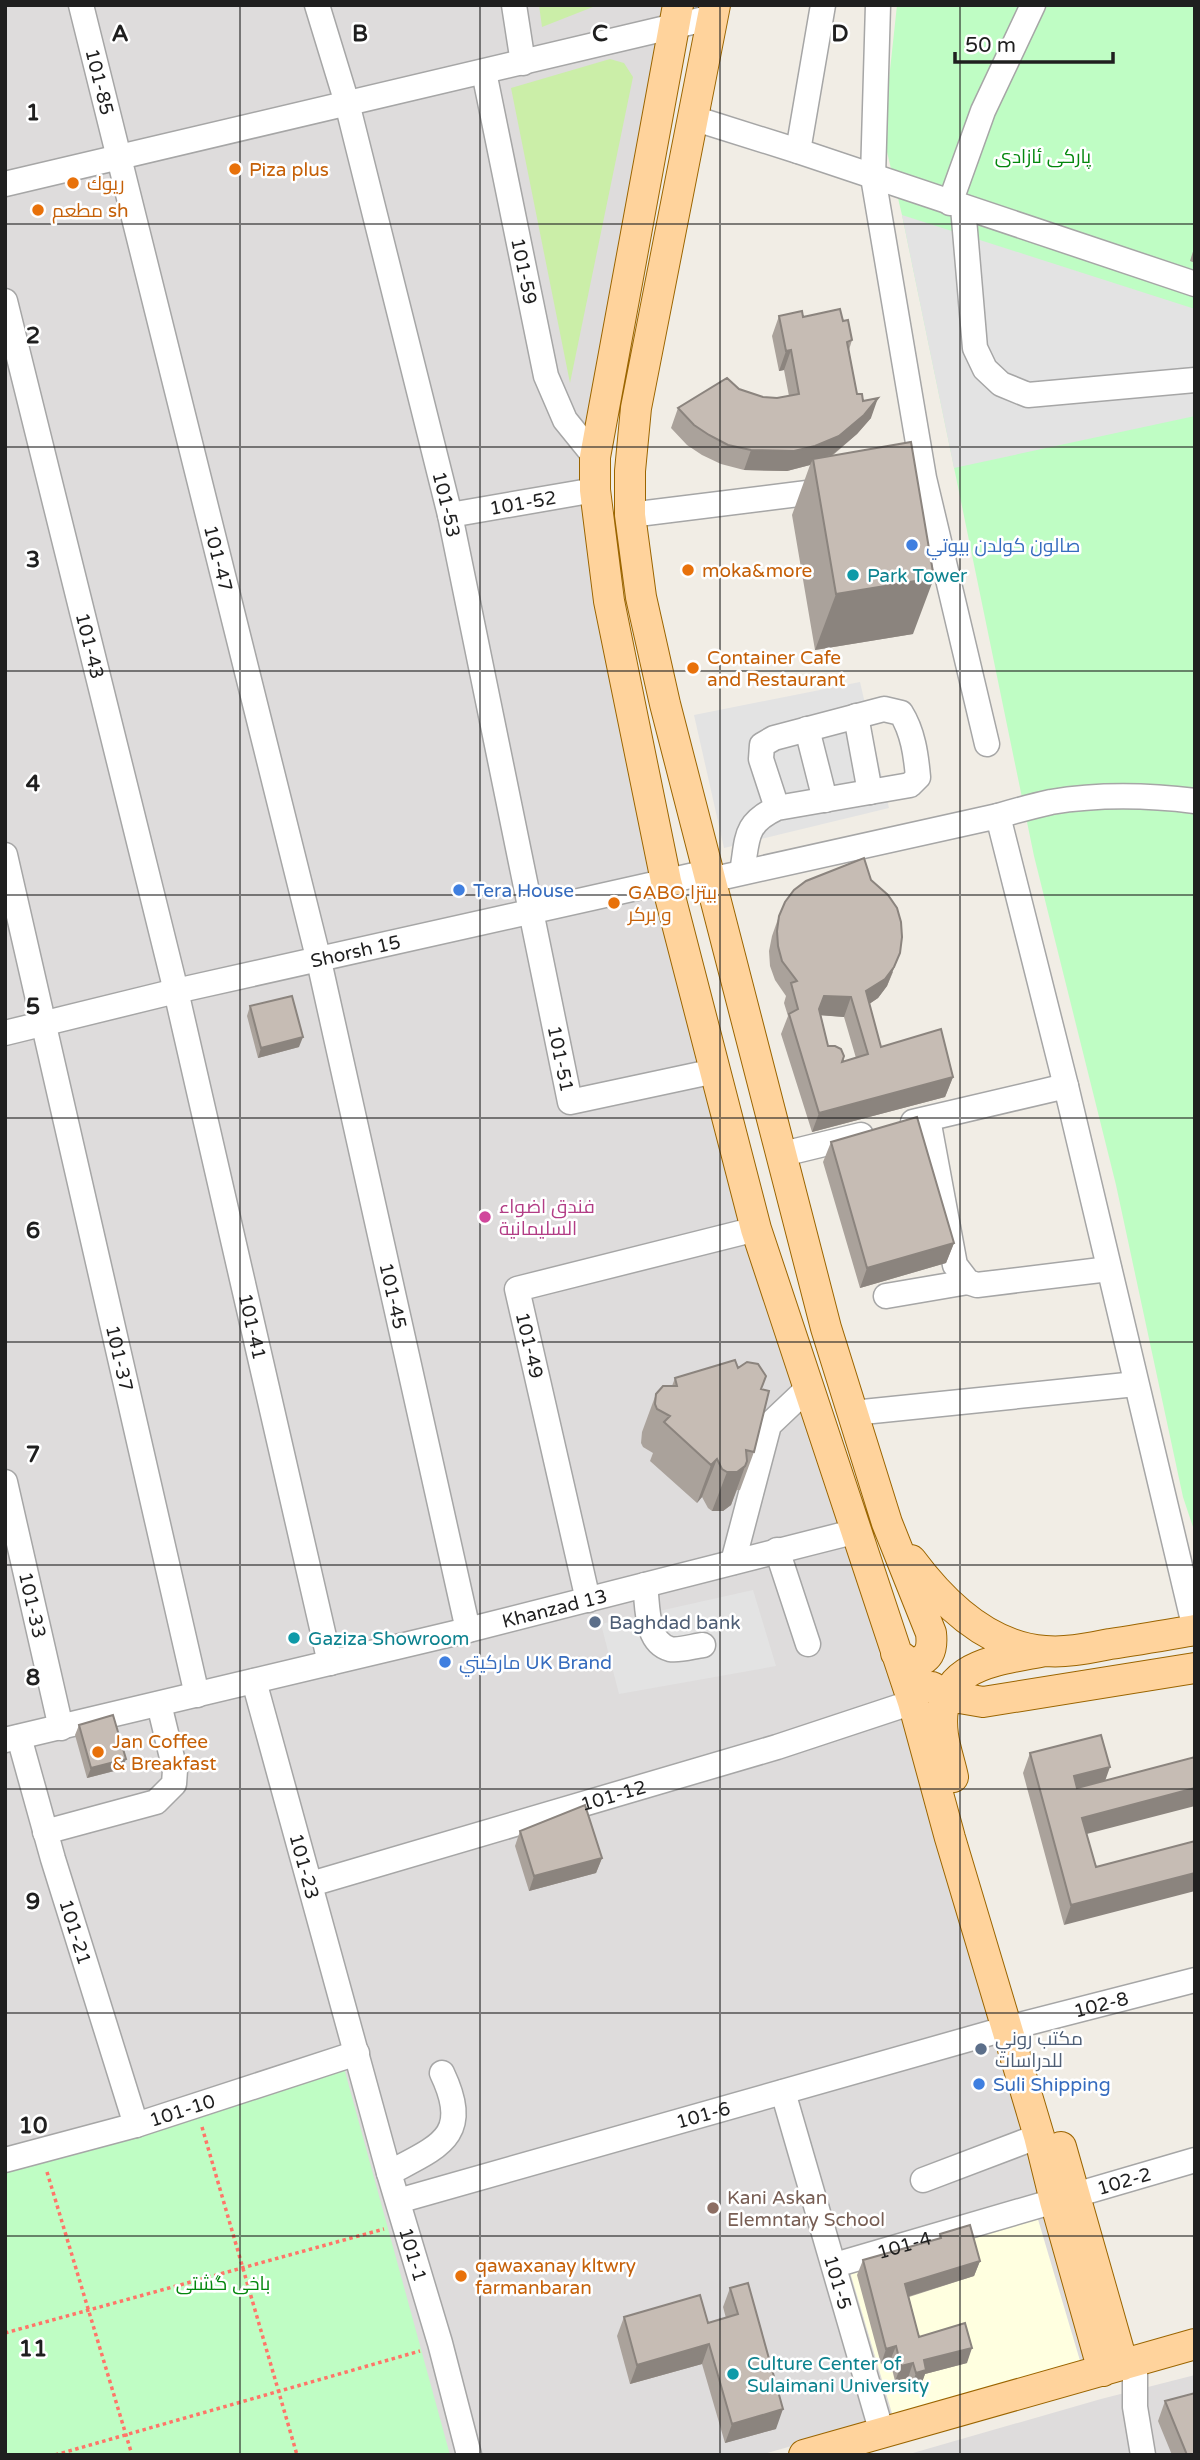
<svg xmlns="http://www.w3.org/2000/svg" width="1200" height="2460" viewBox="0 0 1200 2460" font-family="'Varela Round',Cairo,sans-serif">
<style>
.residential{fill:#dedcdc}
.education{fill:#ffffe0}
.grass{fill:#cbeea8}
.park{fill:#bffdc4}
.parking{fill:#e3e3e3}
.lines{fill:none;stroke-linecap:round;stroke-linejoin:round}
.minor-casing{stroke:#a6a6a6;stroke-width:27}
.major-casing{stroke:#9b6500;stroke-width:32}
.path{stroke:#ff7568;stroke-width:3.5;stroke-dasharray:3.5 3.5;stroke-linecap:butt}
.minor{stroke:#fff;stroke-width:24}
.major{stroke:#ffd39c;stroke-width:30}
.wall{fill:#aaa29b;fill-rule:evenodd}
.shaded-wall{fill:#8b847e}
.building{fill:#c6bcb4;stroke:#8b847e;stroke-width:2;fill-rule:evenodd}
.grid{fill:none;stroke:#1f1f1f;stroke-width:2;stroke-opacity:0.55}
.food-dot{fill:#e8710a;stroke:#fff;stroke-width:2.5}
.shop-dot{fill:#3f7fe0;stroke:#fff;stroke-width:2.5}
.culture-dot{fill:#0f9aa8;stroke:#fff;stroke-width:2.5}
.hotel-dot{fill:#d1479c;stroke:#fff;stroke-width:2.5}
.service-dot{fill:#5c6f8a;stroke:#fff;stroke-width:2.5}
.education-dot{fill:#8d6e63;stroke:#fff;stroke-width:2.5}
.labels{text-anchor:middle;stroke-width:5;stroke-linejoin:round;paint-order:stroke}
.street-label{font-size:19px;fill:#1f1f1f;stroke:#fff}
.park-label{font-size:19px;fill:#03870d;stroke:#fff}
.food-label{font-size:19px;fill:#c56008;stroke:#fff;text-anchor:start}
.shop-label{font-size:19px;fill:#366cbe;stroke:#fff;text-anchor:start}
.culture-label{font-size:19px;fill:#0d838f;stroke:#fff;text-anchor:start}
.hotel-label{font-size:19px;fill:#b23c85;stroke:#fff;text-anchor:start}
.service-label{font-size:19px;fill:#4e5e75;stroke:#fff;text-anchor:start}
.education-label{font-size:19px;fill:#785e54;stroke:#fff;text-anchor:start}
.grid-label{font-size:23px;text-anchor:middle;font-weight:bold;fill:#1f1f1f;stroke:#fff;stroke-width:5;stroke-linejoin:round;paint-order:stroke}
</style>
<rect width="100%" height="100%" fill="#f1ede5"/>
<path class="residential" d="M5 5H681L595 490 666 881 807 1389 1089 2361 760 2455H5Z
M1195 2375V2455H906L1101 2399Z"/>
<path class="education" d="M1037 2216 1081 2364 894 2420 850 2272Z"/>
<path class="grass" d="M539 5H598L542 27Z
M610 59 624 63 633 77 570 383 511 88Z"/>
<path class="park" d="M897 5H1195V1533L1183 1497 1116 1185 1034 856 902 215 883 135Z
M344 2068 450 2455H5V2169Z"/>
<path class="parking" d="M902 215 1195 309V416L954 468Z
M860 682 889 808 724 848 694 715Z
M753 1590 776 1666 619 1694 601 1624Z"/>
<g class="lines">
<defs>
<g id="minor">
<path id="s1" d="M81 5 319 961 468 1630"/>
<path id="s2" d="M317 5 347 103 450 515 570 1102 715 1071"/>
<path d="M514 5 523 63"/>
<path d="M878 5 873 177 924 478 987 744"/>
<path id="s3" d="M484 72 546 376 565 420 595 457"/>
<path d="M693 118 798 151 1195 284"/>
<path d="M798 151 823 5"/>
<path d="M5 184 713 17"/>
<path d="M950 203 983 111 1033 5"/>
<path d="M963 207 975 348 985 369 1001 384 1028 395 1195 380"/>
<path id="s4" d="M5 301 176 991 330 1663"/>
<path id="s5" d="M450 515 595 490"/>
<path d="M630 515 831 490"/>
<path d="M856 716 870 792"/>
<path d="M807 729 825 800"/>
<path d="M998 816C1015 811 1033 806 1051 802 1099 794 1147 795 1195 801"/>
<path id="s6" d="M5 855 197 1695"/>
<path d="M742 872C748 839 743 824 777 808L910 785 918 777C916 755 913 732 901 713L884 709 774 738 762 745 761 759 777 808"/>
<path d="M710 880 998 816 1066 1086 1195 1629"/>
<path id="s7" d="M5 1033 176 991 708 872"/>
<path d="M928 1119 955 1265 968 1282 977 1285 1109 1269"/>
<path d="M913 1122 1066 1086"/>
<path d="M783 1154 861 1135"/>
<path d="M886 1296 968 1282"/>
<path d="M853 1413 1136 1384"/>
<path id="s8" d="M5 1482 61 1728"/>
<path d="M777 1550 808 1644"/>
<path d="M733 1562 769 1425 807 1389"/>
<path d="M645 1585C648 1606 645 1642 670 1649 679 1651 694 1646 703 1645"/>
<path d="M588 1600 517 1289 756 1229"/>
<path id="s9" d="M254 1681 389 2173 440 2343 469 2455"/>
<path id="s10" d="M19 1737 53 1859 136 2125"/>
<path id="s11" d="M5 1740 468 1630 857 1531"/>
<path d="M45 1832 156 1802 174 1784 175 1770 159 1704"/>
<path id="s12" d="M311 1884 777 1747 913 1702"/>
<path id="s13" d="M783 2092 882 2433"/>
<path id="s14" d="M5 2160 136 2125 357 2053"/>
<path d="M389 2173C440 2146 472 2136 442 2073"/>
<path d="M923 2180 1039 2136"/>
<path id="s15" d="M398 2201 1008 2028 1195 1980"/>
<path id="s16" d="M835 2265 1195 2160"/>
<path d="M1135 2362V2407L1143 2455"/>
</g>
<path id="major" d="M678 5 595 457V490L609 601 666 881 756 1229 913 1702 950 1838 1039 2136 1055 2201 1103 2371
M715 5 636 408 630 471V515L641 597 665 704 826 1328 887 1523 931 1633C933 1651 929 1660 911 1664L896 1653
M911 1560C943 1603 989 1647 1045 1651 1067 1653 1089 1648 1110 1644 1138 1640 1166 1635 1195 1630
M932 1687 948 1696 983 1702 1195 1668
M953 1777C950 1763 945 1749 943 1735 934 1664 994 1661 1045 1651
M1061 2147 1123 2365
M804 2455 1195 2344"/>
</defs>
<use href="#minor" class="minor-casing"/>
<use href="#major" class="major-casing"/>
<path class="path" d="M202 2127 297 2455
M47 2172 132 2455
M5 2333 384 2229
M55 2455 420 2351"/>
<use href="#minor" class="minor"/>
<use href="#major" class="major"/>
</g>
<path class="wall" d="M1195 245V263L1190 261Z
M779 316 843 321 852 340 849 350 857 394 863 401 871 418 857 434 832 456 913 634 815 650 792 515 810 465 787 471 744 470 721 464 702 455 687 445 671 428 678 408 739 389 763 397 777 398 789 396 784 370 779 371 772 336Z
M779 916 893 972 887 986 878 998 869 1004 881 1047 953 1077 945 1097 812 1132 781 1034 788 1016 784 1003 786 996 775 980 770 966 769 951 772 936ZM821 1015 844 1017 856 1058 842 1062 828 1046Z
M250 1006 299 1047 258 1058 247 1016Z
M831 1142 954 1243 946 1263 860 1288 823 1162Z
M738 1368 761 1389 754 1452 740 1490H737L731 1505 723 1511H712L708 1508 702 1497 697 1503 650 1461 653 1453 643 1447 641 1443 642 1432 656 1394 672 1386 675 1378Z
M79 1725 122 1769 87 1778 75 1735Z
M1030 1753 1105 1780 1087 1834 1096 1867 1064 1925 1023 1773Z
M520 1831 602 1858 596 1873 529 1891 515 1846Z
M940 2234 980 2261 974 2276 909 2297 919 2337 967 2363 925 2374 921 2385 911 2388 908 2378 895 2381 890 2361 881 2364 857 2275 863 2260 939 2239Z
M730 2288 776 2429 725 2443 702 2364 630 2384 617 2336 624 2317 708 2323 726 2318 723 2307Z
M1165 2401 1195 2455H1172L1158 2421Z"/>
<path class="shaded-wall" d="M791 350 784 370 779 371 786 351Z
M878 398 871 418 857 434 832 455 813 459 810 465 787 471 744 470 751 450Z
M934 578 913 634 815 650 836 594Z
M900 953 887 986 878 998 859 1011 866 991Z
M824 996 851 997 844 1017 817 1015Z
M303 1037 299 1047 258 1058 261 1048Z
M953 1077 945 1097 812 1132 819 1113Z
M954 1243 946 1263 860 1288 867 1268Z
M717 1459 702 1497 697 1503 711 1465Z
M747 1461 731 1505 723 1511H712L727 1472Z
M126 1759 122 1769 87 1778 91 1768Z
M1110 1767 1103 1787 1067 1796 1074 1776Z
M1195 1788V1806L1075 1837 1082 1818Z
M602 1858 596 1873 529 1891 534 1876Z
M1195 1873V1891L1064 1925 1071 1905Z
M980 2261 974 2276 900 2299 905 2284Z
M709 2344 702 2364 630 2384 637 2365Z
M896 2346 890 2361 881 2364 886 2349Z
M972 2348 967 2363 925 2374 921 2385 911 2388 916 2373 924 2360Z
M913 2363 908 2378 895 2381 901 2366Z
M783 2409 776 2429 725 2443 732 2424Z"/>
<path class="building" d="M840 309 843 321 848 320 852 340 847 342 857 394H862L863 401 878 398 864 415 839 436 815 446 794 451 751 450 728 445 709 435 694 425 678 408 727 378 739 389 763 397 777 398 799 394 791 350 786 351 779 316 802 311 803 317Z
M911 442 934 578 836 594 813 459Z
M864 858 871 880 888 895 897 908 901 922 902 937 900 953 894 967 885 979 866 991 881 1047 941 1029 953 1077 819 1113 789 1014 798 1009 791 983 797 981 782 961 778 946 777 931 779 916 785 902 794 890 806 881ZM824 996 851 997 868 1054 842 1062 844 1056 841 1049 835 1046H828L819 1009Z
M292 996 303 1037 261 1048 250 1006Z
M917 1117 954 1243 867 1268 831 1142Z
M735 1360 738 1368 747 1362 758 1364 766 1376 761 1389 769 1391 754 1452 746 1450 747 1461 745 1466 737 1472H727L722 1469 717 1459 711 1465 664 1422 670 1416 657 1409 655 1404 656 1394 663 1386H677L675 1378Z
M113 1715 126 1759 91 1768 79 1725Z
M1101 1735 1110 1767 1074 1776 1077 1788 1195 1757V1788L1082 1818 1096 1867 1195 1841V1873L1071 1905 1030 1753Z
M585 1805 602 1858 534 1876 520 1831Z
M970 2225 980 2261 905 2284 919 2337 965 2323 972 2348 924 2360 926 2370 916 2373 913 2363 901 2366 896 2346 886 2349 863 2260 941 2238 940 2234Z
M748 2283 783 2409 732 2424 709 2344 637 2365 624 2317 700 2295 708 2323 738 2314 730 2288Z
M1195 2393V2455H1187L1165 2401Z"/>
<path class="grid" d="M240 5V2455M480 5V2455M720 5V2455M960 5V2455M5 224H1195M5 447H1195M5 671H1195M5 895H1195M5 1118H1195M5 1342H1195M5 1565H1195M5 1789H1195M5 2013H1195M5 2236H1195"/>
<g class="food-dot">
<circle cx="235" cy="169" r="7"/>
<circle cx="73" cy="183" r="7"/>
<circle cx="38" cy="210" r="7"/>
<circle cx="688" cy="570" r="7"/>
<circle cx="693" cy="668" r="7"/>
<circle cx="614" cy="903" r="7"/>
<circle cx="98" cy="1752" r="7"/>
<circle cx="461" cy="2276" r="7"/>
</g>
<g class="shop-dot">
<circle cx="912" cy="545" r="7"/>
<circle cx="459" cy="890" r="7"/>
<circle cx="445" cy="1662" r="7"/>
<circle cx="979" cy="2084" r="7"/>
</g>
<g class="culture-dot">
<circle cx="853" cy="575" r="7"/>
<circle cx="294" cy="1638" r="7"/>
<circle cx="733" cy="2374" r="7"/>
</g>
<circle class="hotel-dot" cx="485" cy="1217" r="7"/>
<g class="service-dot">
<circle cx="595" cy="1622" r="7"/>
<circle cx="981" cy="2049" r="7"/>
</g>
<circle class="education-dot" cx="713" cy="2208" r="7"/>
<g class="labels">
<g class="street-label">
<text dy="7" stroke="none"><textPath href="#s1" startOffset="79">101-85</textPath></text>
<text dy="7" stroke="none"><textPath href="#s3" startOffset="203">101-59</textPath></text>
<text dy="7" stroke="none"><textPath href="#s5" startOffset="74">101-52</textPath></text>
<text dy="7" stroke="none"><textPath href="#s2" startOffset="516">101-53</textPath></text>
<text dy="7" stroke="none"><textPath href="#s1" startOffset="570">101-47</textPath></text>
<text dy="7" stroke="none"><textPath href="#s4" startOffset="355">101-43</textPath></text>
<text dy="7" stroke="none"><textPath href="#s7" startOffset="360">Shorsh 15</textPath></text>
<text dy="7" stroke="none"><textPath href="#s2" startOffset="1082">101-51</textPath></text>
<text dy="7" stroke="none"><textPath href="#s1" startOffset="1328">101-45</textPath></text>
<text dy="7" stroke="none"><textPath href="#s4" startOffset="1055">101-41</textPath></text>
<text transform="translate(530 1345) rotate(77)" y="7">101-49</text>
<text dy="7" stroke="none"><textPath href="#s6" startOffset="516">101-37</textPath></text>
<text dy="7" stroke="none"><textPath href="#s8" startOffset="126">101-33</textPath></text>
<text dy="7" stroke="none"><textPath href="#s11" startOffset="565">Khanzad 13</textPath></text>
<text dy="7" stroke="none"><textPath href="#s12" startOffset="315">101-12</textPath></text>
<text dy="7" stroke="none"><textPath href="#s9" startOffset="192">101-23</textPath></text>
<text dy="7" stroke="none"><textPath href="#s10" startOffset="203">101-21</textPath></text>
<text dy="7" stroke="none"><textPath href="#s15" startOffset="730">102-8</textPath></text>
<text dy="7" stroke="none"><textPath href="#s14" startOffset="184">101-10</textPath></text>
<text dy="7" stroke="none"><textPath href="#s15" startOffset="317">101-6</textPath></text>
<text dy="7" stroke="none"><textPath href="#s16" startOffset="301">102-2</textPath></text>
<text dy="7" stroke="none"><textPath href="#s16" startOffset="72">101-4</textPath></text>
<text dy="7" stroke="none"><textPath href="#s9" startOffset="595">101-1</textPath></text>
<text dy="7" stroke="none"><textPath href="#s13" startOffset="198">101-5</textPath></text>
</g>
<g class="park-label">
<text x="1043" y="163">پارکی ئازادی</text>
<text x="223" y="2290">باخی گشتی</text>
</g>
<g class="food-label">
<text x="249" y="176">Piza plus</text>
<text x="87" y="190">ريوك</text>
<text x="52" y="217">مطعم sh</text>
<text x="702" y="577">moka&amp;more</text>
<text x="707" y="664">Container Cafe<tspan x="707" dy="22">and Restaurant</tspan></text>
<text x="628" y="899">GABO بيتزا<tspan x="628" dy="22">و بركر</tspan></text>
<text x="112" y="1748">Jan Coffee<tspan x="112" dy="22">&amp; Breakfast</tspan></text>
<text x="475" y="2272">qawaxanay kltwry<tspan x="475" dy="22">farmanbaran</tspan></text>
</g>
<g class="shop-label">
<text x="926" y="552">صالون كولدن بيوتي</text>
<text x="473" y="897">Tera House</text>
<text x="459" y="1669">مارکيتي UK Brand</text>
<text x="993" y="2091">Suli Shipping</text>
</g>
<g class="culture-label">
<text x="867" y="582">Park Tower</text>
<text x="308" y="1645">Gaziza Showroom</text>
<text x="747" y="2370">Culture Center of<tspan x="747" dy="22">Sulaimani University</tspan></text>
</g>
<g class="hotel-label">
<text x="499" y="1213">فندق اضواء<tspan x="499" dy="22">السليمانية</tspan></text>
</g>
<g class="service-label">
<text x="609" y="1629">Baghdad bank</text>
<text x="995" y="2045">مكتب روني<tspan x="995" dy="22">للدراسات</tspan></text>
</g>
<g class="education-label">
<text x="727" y="2204">Kani Askan<tspan x="727" dy="22">Elemntary School</tspan></text>
</g>
</g>
<g class="grid-label">
<text x="120" y="41">A</text>
<text x="360" y="41">B</text>
<text x="600" y="41">C</text>
<text x="840" y="41">D</text>
<text x="33" y="120">1</text>
<text x="33" y="343">2</text>
<text x="33" y="567">3</text>
<text x="33" y="791">4</text>
<text x="33" y="1014">5</text>
<text x="33" y="1238">6</text>
<text x="33" y="1462">7</text>
<text x="33" y="1685">8</text>
<text x="33" y="1909">9</text>
<text x="33" y="2133">10</text>
<text x="33" y="2356">11</text>
</g>
<rect width="1200" height="2460" fill="none" stroke="#1f1f1f" stroke-width="14"/>
<path d="M955 52v10h158v-10" fill="none" stroke="#1f1f1f" stroke-width="3.5"/>
<text x="965" y="52" font-size="21" fill="#1f1f1f" stroke="#ffffff" stroke-width="5" paint-order="stroke">50 m</text>
</svg>
